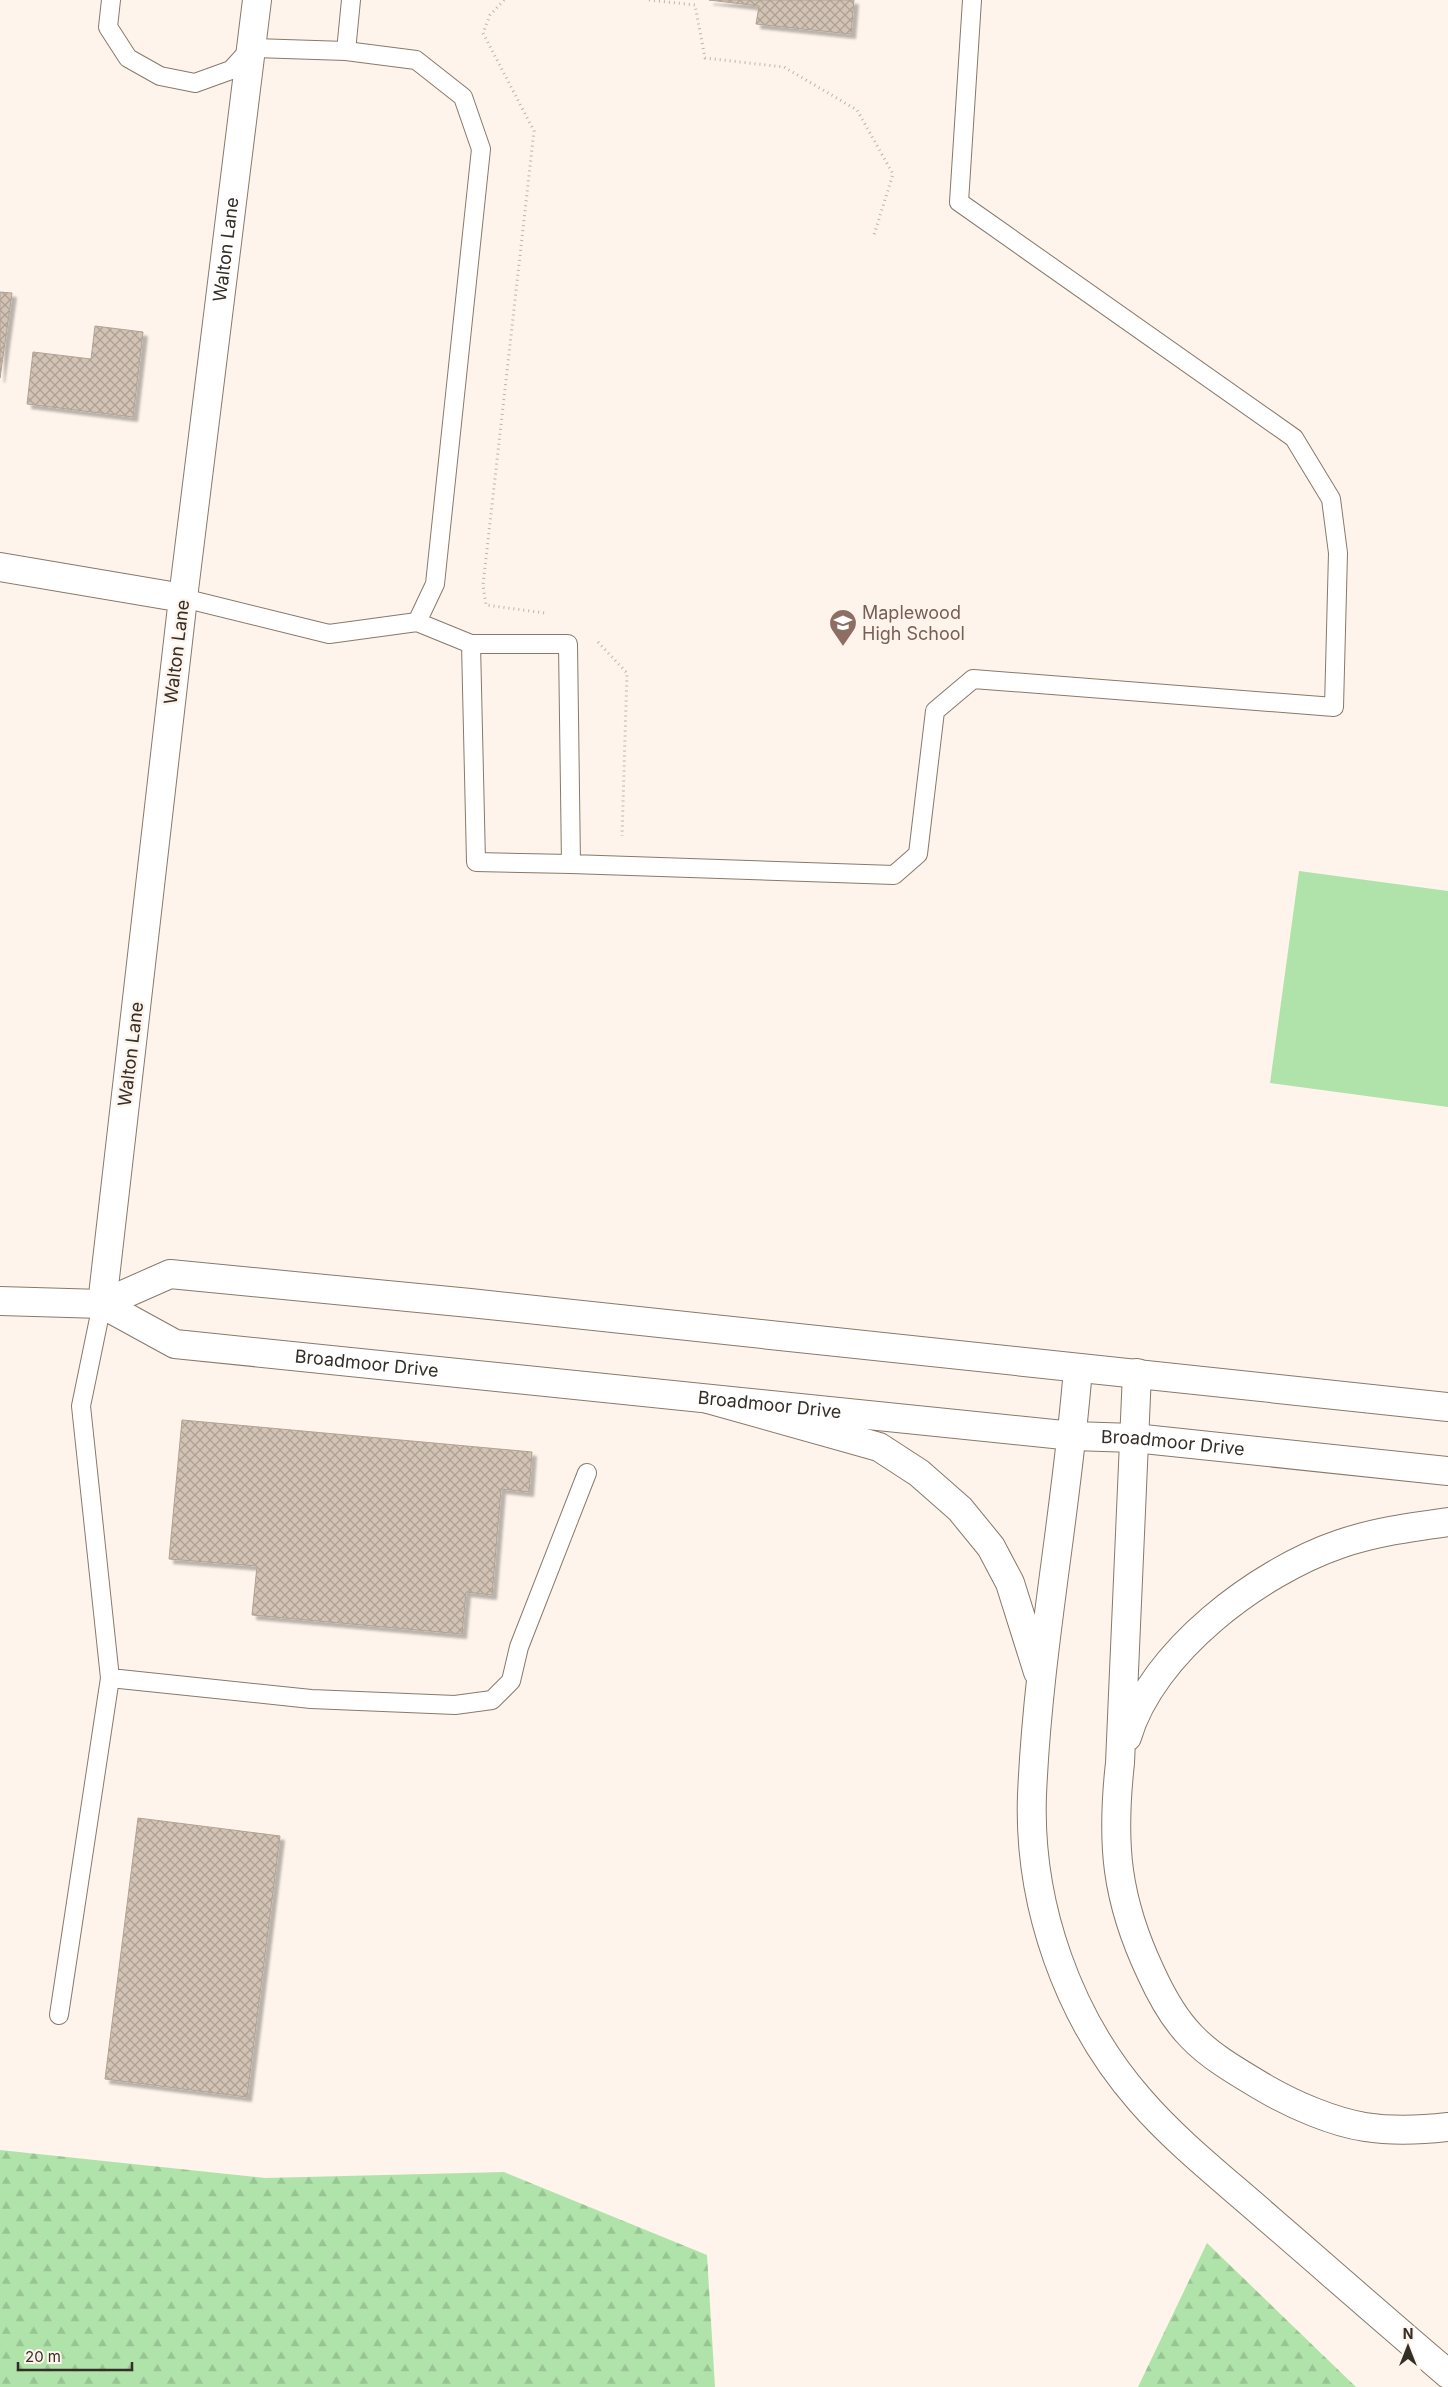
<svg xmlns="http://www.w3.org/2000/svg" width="1448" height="2387" viewBox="0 0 1448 2387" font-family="Inter,sans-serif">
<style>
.forest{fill:url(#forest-firs)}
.pitch{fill:#b0e3aa}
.building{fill:url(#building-cross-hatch);stroke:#b1a294;filter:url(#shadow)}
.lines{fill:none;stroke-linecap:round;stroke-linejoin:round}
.lane-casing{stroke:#87796c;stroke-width:20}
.street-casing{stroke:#87796c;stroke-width:30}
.secondary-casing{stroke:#87796c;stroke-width:30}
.highway-casing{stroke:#87796c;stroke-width:30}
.path{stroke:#bdb4ac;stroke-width:3;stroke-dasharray:1 4;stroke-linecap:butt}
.lane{stroke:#fff;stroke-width:18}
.street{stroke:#fff;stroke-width:28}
.secondary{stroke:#fff;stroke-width:28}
.highway{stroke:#fff;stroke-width:28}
.labels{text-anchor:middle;stroke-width:5;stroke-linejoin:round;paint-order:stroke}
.street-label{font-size:18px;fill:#342e28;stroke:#fef4eb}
.education-label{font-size:18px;fill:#785e54;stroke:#fef4eb;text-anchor:start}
</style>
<defs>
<pattern id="forest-firs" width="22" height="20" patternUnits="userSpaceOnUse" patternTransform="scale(1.25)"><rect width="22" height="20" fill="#b0e3aa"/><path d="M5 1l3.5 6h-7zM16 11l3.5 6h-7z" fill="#98c392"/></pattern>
<pattern id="building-cross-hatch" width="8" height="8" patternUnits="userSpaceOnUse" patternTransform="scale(1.25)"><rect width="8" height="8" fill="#d3c3b5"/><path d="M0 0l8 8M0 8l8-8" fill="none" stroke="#ac9f93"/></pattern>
<filter id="shadow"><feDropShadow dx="4.5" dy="4.5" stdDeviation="1" flood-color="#0004"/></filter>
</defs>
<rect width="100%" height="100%" fill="#fef4eb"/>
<path class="forest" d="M0 2150 265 2178 504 2172 707 2255 715 2387H0Z
M1207 2243 1356 2387H1138Z"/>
<path class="pitch" d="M1299 871 1448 891V1107L1270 1083Z"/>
<path class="building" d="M709 0H854L851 34 756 24 759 6Z
M0 292 12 293 0 378Z
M95 326 143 332 133 417 27 404 33 352 91 359Z
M182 1420 532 1452 529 1492 501 1489 492 1595 466 1592 462 1634 252 1615 257 1566 169 1559Z
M138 1818 280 1836 247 2097 105 2079Z"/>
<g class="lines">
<defs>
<path id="lane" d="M111 0 108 27 128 58 160 76 195 83 231 70 251 48 346 51 416 60 463 97 481 149 435 584 417 622 329 634 183 598
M346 51 351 0
M417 622 471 644H568L571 864 476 862 471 644
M571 864 894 875 918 854 935 711 973 679 1334 707 1338 553 1331 499 1294 438 959 202 972 0
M110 1678 311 1699 455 1705 492 1700 511 1681 519 1647 587 1473
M59 2015 110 1678 81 1406 102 1304"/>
<g id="street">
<path id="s1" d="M183 598 257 0"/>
</g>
<g id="secondary">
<path d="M0 567 183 598 102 1304"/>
<path d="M0 1301 102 1304 170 1274 470 1303 1448 1407"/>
<path id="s2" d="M102 1304 175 1344 1073 1436 1134 1438 1448 1471"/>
</g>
<path id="highway" d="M1078 1368C1067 1511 1038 1652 1032 1795 1028 1904 1068 2018 1140 2100 1178 2144 1226 2181 1270 2220 1329 2271 1388 2323 1448 2374
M1137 1373 1120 1763C1111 1844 1116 1899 1151 1973 1161 1995 1174 2019 1192 2037 1212 2058 1241 2074 1266 2089 1294 2105 1333 2122 1365 2127 1391 2131 1421 2130 1448 2127
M708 1399 879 1447 919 1473 960 1509 991 1547 1010 1583 1038 1672
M1127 1737C1152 1652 1258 1572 1340 1544 1375 1532 1412 1527 1448 1522"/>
</defs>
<use href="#lane" class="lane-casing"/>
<use href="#street" class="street-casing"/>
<use href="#secondary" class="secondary-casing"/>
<use href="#highway" class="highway-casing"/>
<path class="path" d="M504 0 490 15 483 33 534 131 483 585 486 605 545 613
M649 0 695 5 705 58 784 67 857 110 893 174 874 235
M598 642 627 673 622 836"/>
<use href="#lane" class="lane"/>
<use href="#street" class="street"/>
<use href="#secondary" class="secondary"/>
<use href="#highway" class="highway"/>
</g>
<defs>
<symbol id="school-pin" viewBox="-11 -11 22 30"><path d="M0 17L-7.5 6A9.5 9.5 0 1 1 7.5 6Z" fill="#8d6e63" stroke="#fef4eb"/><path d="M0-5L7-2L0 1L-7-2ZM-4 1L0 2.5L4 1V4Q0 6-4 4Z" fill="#fff"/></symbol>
</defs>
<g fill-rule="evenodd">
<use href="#school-pin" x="827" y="607" width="32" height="43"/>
</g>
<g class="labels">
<g class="street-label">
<text dy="6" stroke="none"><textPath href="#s1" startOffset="351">Walton Lane</textPath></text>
<text transform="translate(177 652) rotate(-83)" y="6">Walton Lane</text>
<text transform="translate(131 1054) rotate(-83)" y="6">Walton Lane</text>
<text dy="6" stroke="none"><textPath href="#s2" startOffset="276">Broadmoor Drive</textPath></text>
<text dy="6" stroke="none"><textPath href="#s2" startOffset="681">Broadmoor Drive</textPath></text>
<text dy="6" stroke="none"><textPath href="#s2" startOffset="1086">Broadmoor Drive</textPath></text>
</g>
<g class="education-label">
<text x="862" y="619">Maplewood<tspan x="862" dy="21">High School</tspan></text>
</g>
</g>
<g transform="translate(1408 2347)" stroke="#fef4eb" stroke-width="4" paint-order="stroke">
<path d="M0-4L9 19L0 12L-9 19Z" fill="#342e28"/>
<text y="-8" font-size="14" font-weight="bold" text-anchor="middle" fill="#342e28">N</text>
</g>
<path d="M18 2362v8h114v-8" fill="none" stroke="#342e28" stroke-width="2.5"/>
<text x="25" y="2362" font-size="15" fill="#342e28" stroke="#fef4eb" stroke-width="4" paint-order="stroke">20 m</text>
</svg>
